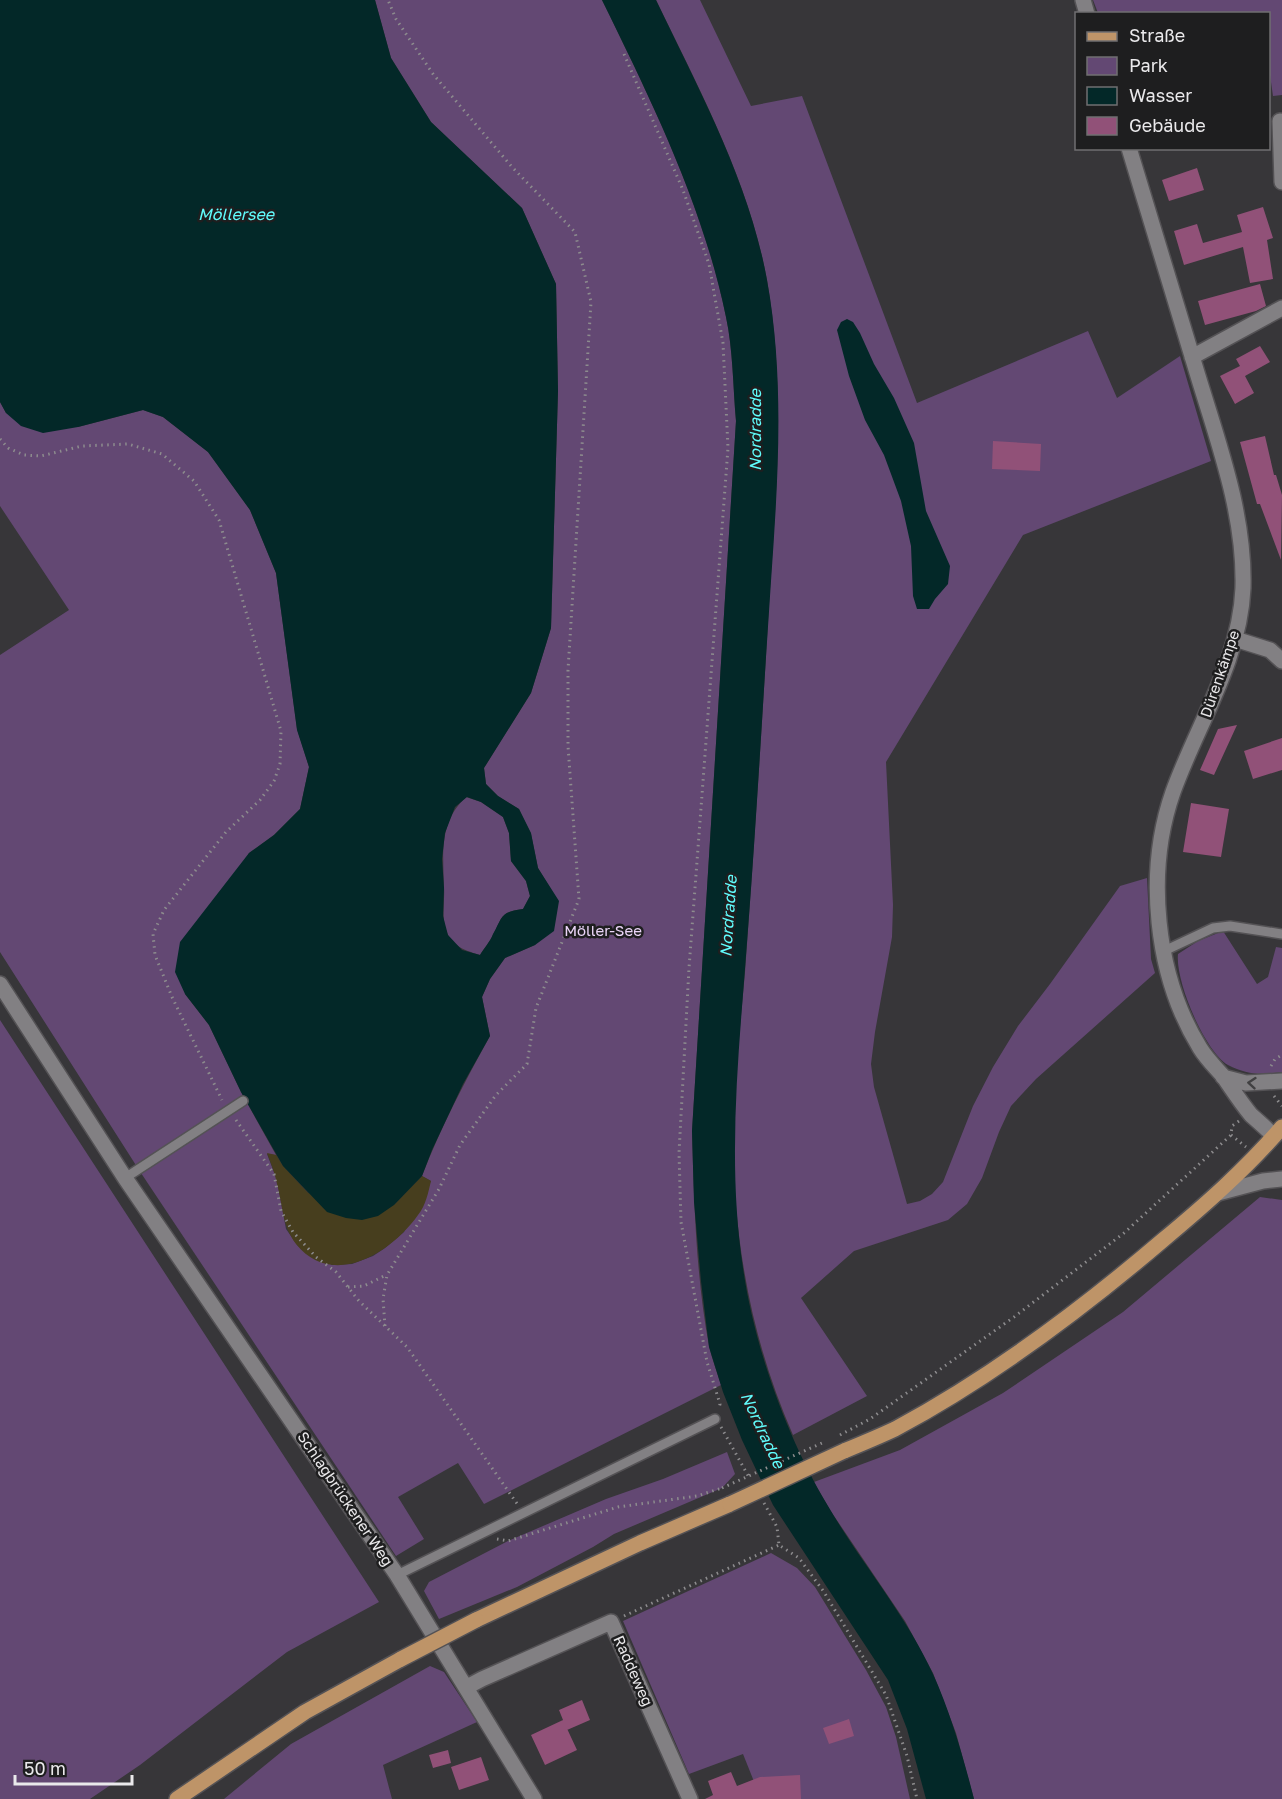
<svg xmlns="http://www.w3.org/2000/svg" width="1282" height="1799" viewBox="0 0 1282 1799" font-family="'Golos Text',sans-serif">
<style>
.green{fill:#634873}
.sand{fill:#473e1e}
.water{fill:#032828;fill-rule:evenodd}
.building{fill:#915178}
.lines{fill:none;stroke-linecap:round;stroke-linejoin:round}
.service-casing{stroke:#545255;stroke-width:12}
.minor-casing{stroke:#545255;stroke-width:18}
.tertiary-casing{stroke:#545255;stroke-width:18}
.primary-casing{stroke:#545255;stroke-width:18}
.path{stroke:#8d8c8e;stroke-width:3;stroke-dasharray:1.5 4.5;stroke-linecap:butt}
.service{stroke:#828083;stroke-width:9}
.minor{stroke:#828083;stroke-width:15}
.tertiary{stroke:#828083;stroke-width:15}
.primary{stroke:#be9468;stroke-width:15}
.primary-bridge-casing{stroke:#545255;stroke-width:18;stroke-linecap:butt}
.path-bridge{stroke:#8d8c8e;stroke-width:3;stroke-dasharray:1.5 4.5;stroke-linecap:butt}
.primary-bridge{stroke:#be9468;stroke-width:15}
.oneway{stroke:#414042}
.labels{text-anchor:middle;stroke-width:5;stroke-linejoin:round;paint-order:stroke}
.street-label{font-size:15px;fill:#eae9eb;stroke:#1e1e1f}
.park-label{font-size:15px;fill:#ebd5f8;stroke:#1e1e1f}
.water-label{font-size:16px;font-style:italic;fill:#60fcfc;stroke:#1e1e1f}
</style>
<rect width="100%" height="100%" fill="#373639"/>
<path class="green" d="M375 0H602C652 102 703 205 726 317 733 349 733 387 736 421L692 1131C694 1202 696 1276 709 1346 712 1359 717 1372 721 1385L484 1504 458 1463 398 1497 424 1539 396 1556 139 1170 0 952V655L69 610 0 506V402L6 413 78 427 143 410 163 417 208 452 250 510 276 573 297 729 309 767 300 809 274 835 249 853 185 994 209 1025 241 1092 276 1155 267 1154 277 1180 286 1229 298 1246 332 1265 352 1264 373 1256 385 1248 404 1232 431 1181 422 1176C441 1127 465 1081 490 1036L482 997 490 979 505 958 535 945 558 901 538 868 531 834 519 809 498 796 486 784 484 768 531 693 551 628 558 391 556 284 522 208 431 122 391 58Z
M656 0H700L751 106 802 96 917 403 1088 331 1117 398 1180 356 1211 461 1023 535 886 762 893 905 892 937 875 1032 871 1064 874 1087 907 1204 920 1201 932 1194 943 1182 973 1106 993 1067 1018 1026 1050 984 1120 886 1147 878 1151 959 1155 973 1036 1079 1011 1106 999 1132 982 1178 967 1204 948 1220 854 1251 801 1298 867 1396 793 1435C748 1333 730 1222 734 1111 736 1065 741 1018 745 972 754 849 762 727 769 604 776 496 786 388 767 280 749 181 699 89 656 0Z
M1093 0H1282V95L1273 96 1268 61V14L1098 13Z
M466 797 481 802 503 817 509 833 511 861 526 881 530 896 523 909C500 912 503 916 493 935 490 942 484 948 480 955 467 951 453 947 447 933 441 918 445 903 444 887 443 853 439 822 466 797Z
M1223 931 1257 984 1268 977 1276 947 1282 948V1072C1262 1075 1247 1075 1228 1065 1205 1052 1175 981 1178 954L1198 941Z
M0 1020 379 1602 287 1652 140 1765 90 1799H0Z
M1260 1197 1282 1200V1799H974L956 1733 933 1673 905 1621 830 1510 814 1482 900 1450 1003 1393 1123 1312Z
M727 1452 735 1474 722 1488 614 1534 593 1547 517 1587 439 1619 424 1591 429 1582 508 1541 606 1499 663 1479Z
M771 1553 797 1568 815 1587 866 1670 886 1707 896 1737 910 1799H761L743 1754 689 1774 623 1621Z
M430 1666 444 1672 477 1722 383 1765 392 1799H224L291 1744Z"/>
<path class="sand" d="M267 1153 276 1155 283 1166 308 1193 394 1205 422 1176 431 1181C428 1193 426 1205 418 1215 392 1252 333 1290 296 1244 282 1225 283 1206 277 1184 275 1173 271 1163 267 1153Z"/>
<path class="water" d="M0 0H375L391 58 431 122 522 208 556 284 558 391 551 628 531 693 484 768 486 784 498 796 519 809 531 833 538 868 559 901 554 931 535 945 505 958 490 979 482 997 490 1036 463 1084 432 1150 422 1176 394 1205 378 1216 362 1220 346 1218 327 1212 283 1166 241 1092 209 1025 185 994 175 972 180 942 249 853 274 835 300 809 309 767 297 730 276 573 250 510 208 452 163 417 143 410 78 427 43 433 21 426 6 413 0 402ZM467 797 481 802 503 817 509 833 511 861 526 881 530 896 523 909C500 912 503 916 493 934 490 942 484 948 480 955L462 950 448 935 443 916 444 888 442 859 445 833 455 807Z
M602 0H656C699 90 749 181 767 280 785 379 778 481 771 581 763 697 757 813 748 929 740 1042 726 1155 743 1268 754 1346 787 1438 828 1506 861 1563 905 1613 933 1674 951 1714 963 1756 974 1799H926L907 1729 888 1680 773 1505 742 1440 723 1392 709 1347 701 1281 694 1202 692 1131 736 421C733 387 733 349 726 317 703 205 652 102 602 0Z
M847 319 853 322 860 333 874 364 894 398 914 443 926 511 950 566 948 584 935 599 929 609H917L913 596 911 546 901 501 884 455 865 420 849 376 837 330 841 322Z"/>
<path class="building" d="M1197 168 1204 190 1169 201 1162 180Z
M1263 207 1273 238 1267 240 1273 279 1250 283 1243 247 1184 265 1174 231 1197 224 1203 243 1242 232 1237 215Z
M1260 284 1266 306 1256 311 1205 325 1198 301Z
M1260 346 1270 362 1245 376 1254 393 1235 404 1220 376 1240 366 1236 359Z
M1265 436 1274 475H1276L1282 495 1281 560 1260 504H1257L1240 442Z
M993 441 1041 444 1040 471 992 469Z
M1237 725 1214 775 1200 770 1218 729Z
M1282 738V770L1253 779 1244 751Z
M1191 803 1229 809 1221 857 1183 852Z
M582 1700 590 1720 567 1730 559 1710Z
M849 1719 854 1736 829 1744 823 1728Z
M563 1720 577 1750 545 1765 531 1735Z
M448 1750 451 1763 433 1768 429 1755Z
M481 1757 489 1780 459 1790 451 1767Z
M731 1772 737 1786 760 1777 800 1775 801 1799H705L713 1795 708 1781Z"/>
<g class="lines">
<defs>
<path id="service" d="M1164 951 1213 928 1230 926 1282 934
M125 1178 243 1101
M397 1575 715 1419"/>
<path id="minor" d="M1083 0 1087 14
M1280 121 1282 182
M1129 148C1152 224 1175 300 1198 376 1219 445 1245 515 1243 588 1240 661 1197 725 1173 792 1145 872 1155 975 1200 1048 1206 1058 1215 1067 1223 1076 1232 1089 1241 1103 1251 1115 1259 1122 1267 1129 1274 1136
M1192 357 1282 308
M1235 639 1270 650 1282 661
M0 984 125 1178 397 1575 534 1799
M1223 1077 1246 1083 1282 1081
M467 1687 482 1679 611 1622 690 1799"/>
<path id="tertiary" d="M1218 1193 1263 1181 1282 1179"/>
<path id="primary" d="M844 1451C861 1444 878 1437 895 1429 990 1378 1081 1310 1163 1240 1205 1205 1246 1169 1282 1127
M476 1620 640 1543 730 1504
M177 1799 305 1712 401 1659"/>
</defs>
<use href="#service" class="service-casing"/>
<use href="#minor" class="minor-casing"/>
<use href="#tertiary" class="tertiary-casing"/>
<use href="#primary" class="primary-casing"/>
<path class="path" d="M624 54 683 190 709 264 723 343 728 448 689 968 679 1153 681 1222 707 1362 720 1404 719 1408
M0 439 8 448 24 455 41 456 82 446 128 444 162 454 194 481 219 520 281 731 280 764 274 781 260 800 226 832 164 910 153 934 155 955 172 997 222 1100
M1271 1066 1275 1059 1282 1055
M1274 1096 1282 1106
M236 1120 274 1174 281 1211 293 1232 316 1257 336 1272 359 1301 407 1347 518 1505
M1231 1135 1246 1147
M348 1287 364 1286 386 1275
M385 1326 383 1299 387 1275 439 1189 460 1145 496 1095 527 1064 536 1008 579 899 568 746V670L591 302 575 232 512 167 433 74 396 19 388 0
M721 1427 750 1479
M840 1435 870 1419 1014 1317 1124 1233 1231 1135 1232 1126 1239 1121
M764 1503 777 1527 779 1545 799 1558 824 1592 886 1695 907 1756 917 1799
M497 1539 508 1541 618 1507 697 1496 722 1488
M624 1616 779 1545"/>
<use href="#service" class="service"/>
<use href="#minor" class="minor"/>
<use href="#tertiary" class="tertiary"/>
<use href="#primary" class="primary"/>
<defs>
<path id="primary-bridge" d="M730 1504 844 1451
M401 1659 476 1620"/>
</defs>
<use href="#primary-bridge" class="primary-bridge-casing"/>
<path class="path-bridge" d="M722 1488 822 1443"/>
<use href="#primary-bridge" class="primary-bridge"/>
</g>
<defs><path id="oneway-chevron" d="M-2-3.5L2.5 0L-2 3.5" fill="none" stroke-width="1.6" stroke-linecap="round" stroke-linejoin="round" transform="scale(1.5)"/></defs>
<use class="oneway" href="#oneway-chevron" transform="translate(1252 1083) rotate(-175)"/>
<g class="labels">
<g class="street-label">
<text transform="translate(1220 674) rotate(-71)" y="5">Dürenkämpe</text>
<text transform="translate(345 1499) rotate(56)" y="5">Schlagbrückener Weg</text>
<text transform="translate(633 1671) rotate(66)" y="5">Raddeweg</text>
</g>
<g class="park-label">
<text x="603" y="936">Möller-See</text>
</g>
<g class="water-label">
<text x="236" y="220">Möllersee</text>
<text transform="translate(755 430) rotate(-90)" y="6">Nordradde</text>
<text transform="translate(728 916) rotate(-86)" y="6">Nordradde</text>
<text transform="translate(763 1430) rotate(65)" y="6">Nordradde</text>
</g>
</g>
<rect x="1075" y="12" width="195" height="138" fill="#1e1e1f" stroke="#706f71" stroke-width="1.5"/>
<rect x="1087" y="32" width="30" height="9" fill="#be9468" stroke="#706f71" stroke-width="1.5"/>
<text x="1129" y="42" font-size="18" fill="#eae9eb">Straße</text>
<rect x="1087" y="57" width="30" height="18" fill="#634873" stroke="#706f71" stroke-width="1.5"/>
<text x="1129" y="72" font-size="18" fill="#eae9eb">Park</text>
<rect x="1087" y="87" width="30" height="18" fill="#032828" stroke="#706f71" stroke-width="1.5"/>
<text x="1129" y="102" font-size="18" fill="#eae9eb">Wasser</text>
<rect x="1087" y="117" width="30" height="18" fill="#915178" stroke="#706f71" stroke-width="1.5"/>
<text x="1129" y="132" font-size="18" fill="#eae9eb">Gebäude</text>
<path d="M15 1775v9h117v-9" fill="none" stroke="#eae9eb" stroke-width="3"/>
<text x="24" y="1775" font-size="18" fill="#eae9eb" stroke="#1e1e1f" stroke-width="4.5" paint-order="stroke">50 m</text>
</svg>
